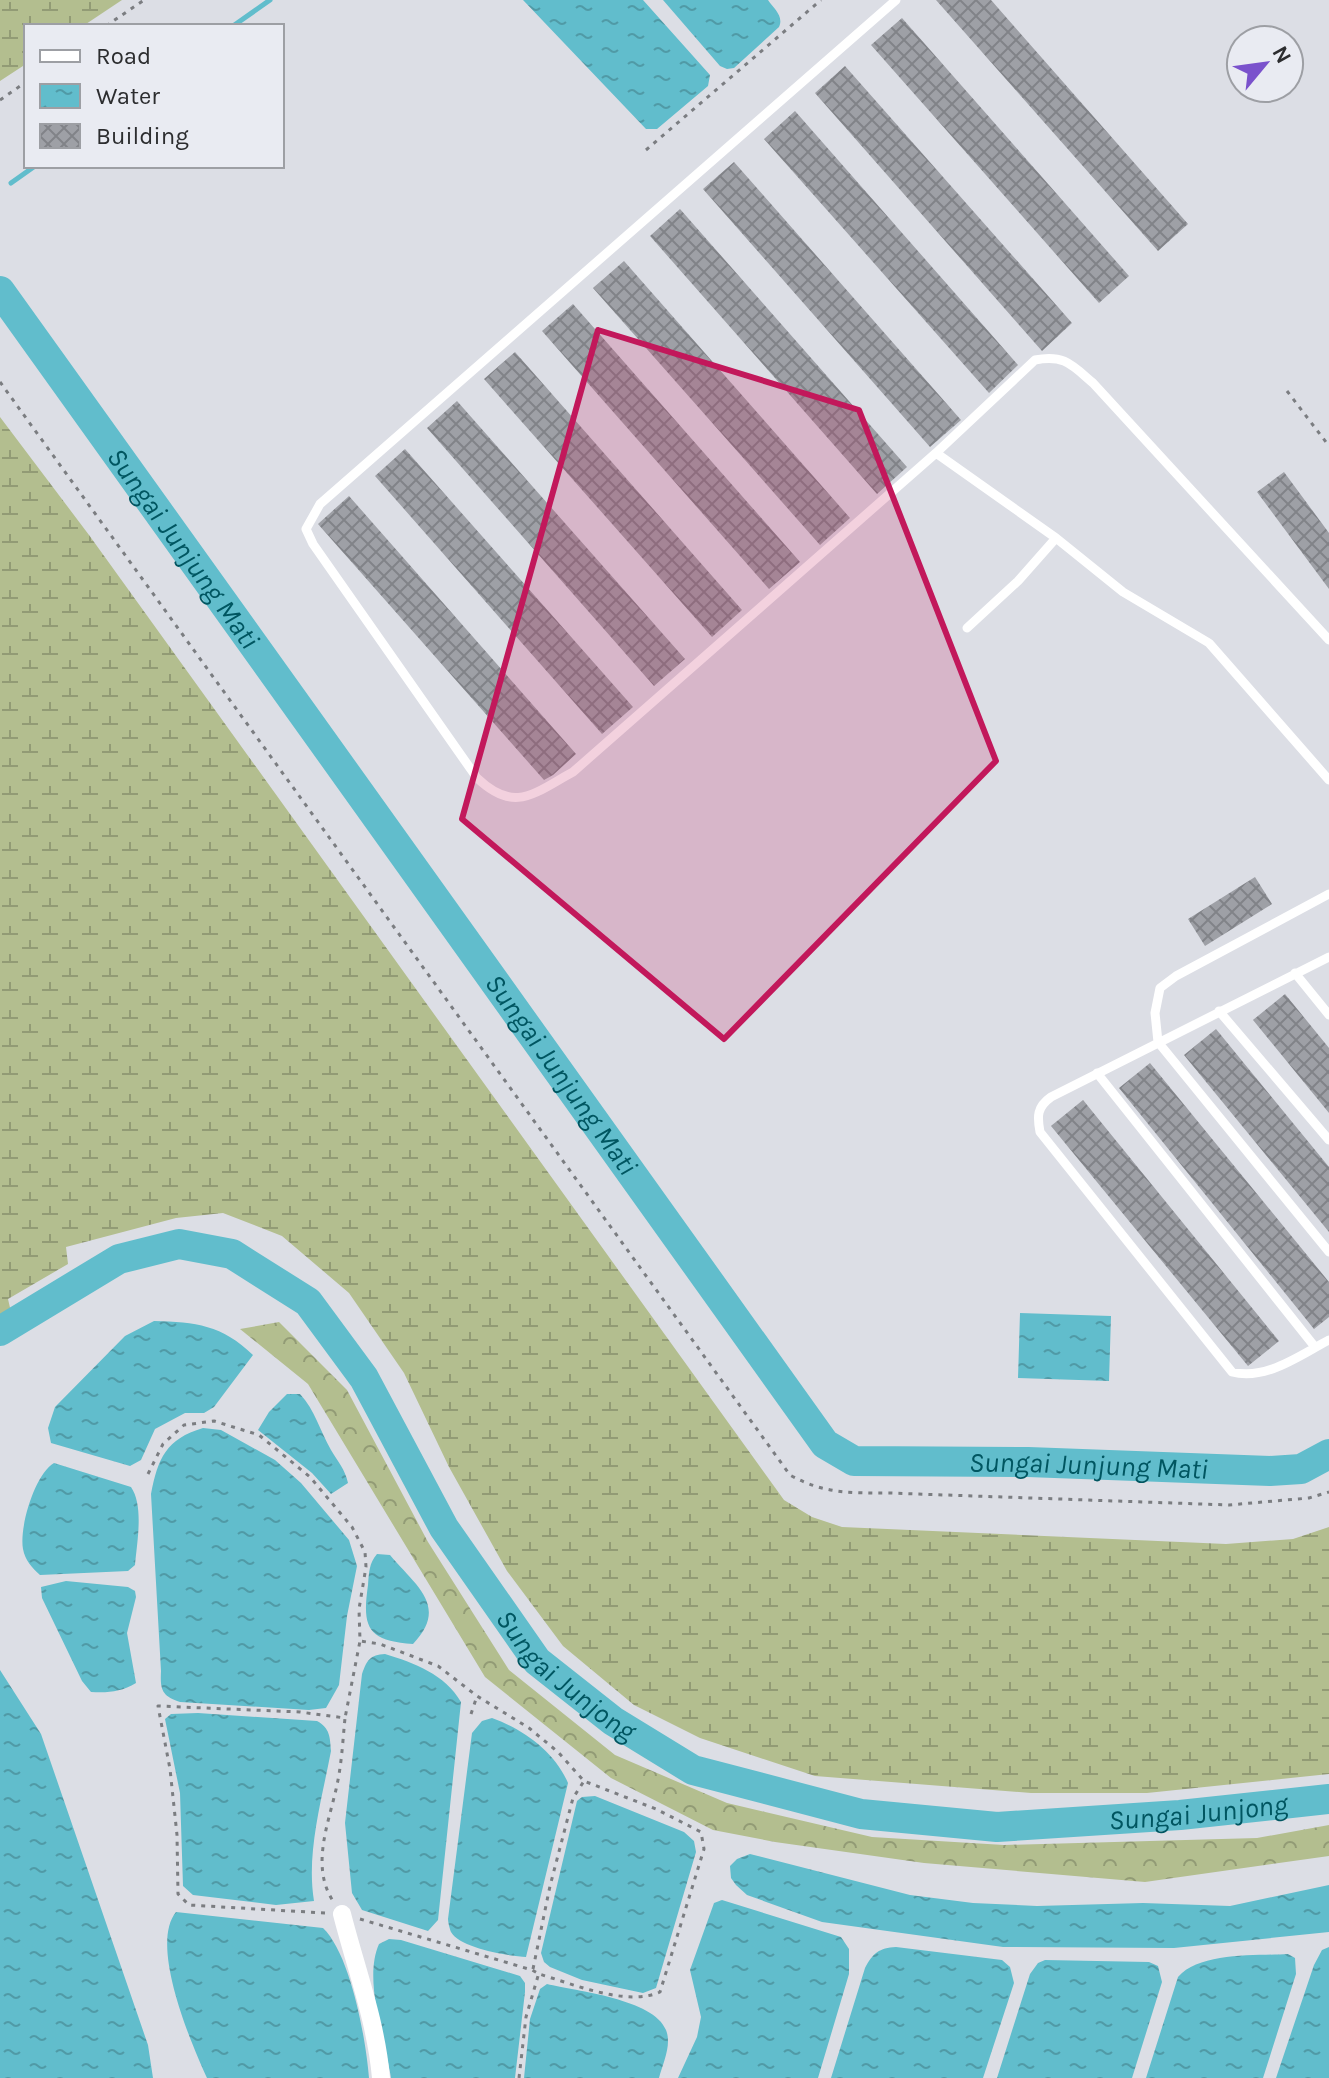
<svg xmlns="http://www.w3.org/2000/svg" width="1329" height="2078" viewBox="0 0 1329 2078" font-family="Karla,sans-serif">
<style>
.forest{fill:url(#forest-crowns)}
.wetland{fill:url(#wetland-marsh)}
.water{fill:url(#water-ripples)}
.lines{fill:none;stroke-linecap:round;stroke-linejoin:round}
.stream{stroke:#61bdcc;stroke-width:5}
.river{stroke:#61bdcc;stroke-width:30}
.building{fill:url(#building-cross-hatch)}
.path{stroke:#7b7d81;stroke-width:3;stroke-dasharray:4 6;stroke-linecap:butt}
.service{stroke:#fff;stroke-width:9}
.minor{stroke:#fff;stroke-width:18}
.marked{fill:#c2185b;fill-opacity:0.2;stroke:#c2185b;stroke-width:6;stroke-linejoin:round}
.labels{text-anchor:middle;stroke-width:6;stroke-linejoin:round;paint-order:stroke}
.water-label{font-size:28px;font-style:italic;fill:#005661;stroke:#e9ebf2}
</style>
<defs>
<pattern id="forest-crowns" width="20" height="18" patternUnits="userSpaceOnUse" patternTransform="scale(2)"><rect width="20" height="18" fill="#b3be8f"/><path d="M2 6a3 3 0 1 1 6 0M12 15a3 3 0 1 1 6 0" fill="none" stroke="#929b75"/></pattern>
<pattern id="wetland-marsh" width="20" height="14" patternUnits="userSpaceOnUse" patternTransform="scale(2)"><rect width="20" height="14" fill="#b3be8f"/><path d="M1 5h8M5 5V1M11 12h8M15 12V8" fill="none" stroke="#929b75"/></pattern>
<pattern id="water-ripples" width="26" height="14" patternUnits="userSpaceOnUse" patternTransform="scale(2)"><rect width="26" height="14" fill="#61bdcc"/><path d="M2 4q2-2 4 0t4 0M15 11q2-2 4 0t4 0" fill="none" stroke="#509aa6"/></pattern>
<pattern id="building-cross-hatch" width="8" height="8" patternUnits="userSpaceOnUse" patternTransform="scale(2)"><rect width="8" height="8" fill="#9ea0a6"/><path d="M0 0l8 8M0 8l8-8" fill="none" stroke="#818388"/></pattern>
</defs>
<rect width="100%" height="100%" fill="#dcdee5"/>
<path class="forest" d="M279 1322 347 1390 428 1542 509 1670 615 1755 727 1803 872 1837 1004 1845 1257 1838 1329 1825V1856L1145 1882 924 1863 775 1842 713 1830 611 1778 485 1677 308 1384 240 1329Z"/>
<path class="wetland" d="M0 0H122L83 26H26V64L0 81Z
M0 417 89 535 784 1500 812 1517 842 1527 1226 1544 1293 1539 1329 1527V1774L1147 1793H1031L815 1776 700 1738 634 1705 563 1646 507 1571 449 1467 404 1373 349 1293 282 1236 223 1213 176 1218 66 1247 68 1264 8 1299 11 1312 0 1317Z"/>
<path class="water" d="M523 0H643L710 75 708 86 657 129H646Z
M663 0H768C774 9 784 16 779 27L734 68 727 69 720 66Z
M1020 1313 1111 1316 1109 1381 1018 1378Z
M154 1321C196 1322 222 1325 253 1355L214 1407 204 1413H185L155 1429 141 1460 130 1466 51 1443 48 1428 55 1407 125 1336Z
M287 1394H300C315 1410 320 1431 331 1450 338 1462 345 1469 348 1483L331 1494 312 1473 258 1430 269 1412Z
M203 1428 221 1430 275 1460 301 1483 349 1540 357 1566 347 1616 339 1685 326 1708 309 1710 180 1702C162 1696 160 1690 161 1671L151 1494C158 1458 166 1439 203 1428Z
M54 1463 131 1487C144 1506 137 1542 135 1565L128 1571 40 1575C32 1568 25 1560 23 1549 19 1527 35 1474 54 1463Z
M377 1554 390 1555C416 1586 449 1606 413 1644 367 1641 362 1627 368 1585 369 1573 369 1563 377 1554Z
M66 1581 128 1587 135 1591 136 1597 127 1633 136 1683C121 1692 108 1693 91 1692L82 1681 42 1598 41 1587Z
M385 1654C414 1663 445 1674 461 1702L438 1920 428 1931 362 1910 352 1893 345 1823 362 1674C367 1660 370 1655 385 1654Z
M0 1670 41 1734 148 2045 153 2078H0Z
M198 1713 317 1721C330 1728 330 1737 331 1751 322 1799 306 1853 314 1901L276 1905 193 1895 183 1886 180 1793 165 1719 171 1714Z
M492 1718C523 1729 555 1752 568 1783L526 1957C508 1956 460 1948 451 1932 450 1930 448 1922 448 1919L472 1733 482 1721Z
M595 1796 684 1832 694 1841 696 1852 656 1988 643 1993 582 1980 550 1967 544 1962 541 1953 577 1801 582 1797Z
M750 1854 910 1895 973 1903 1037 1906 1143 1903 1230 1906 1329 1885V1932L1174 1948 1003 1947 822 1922 747 1895 736 1885 731 1878 730 1866 737 1859Z
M722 1900 841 1937 849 1949V1974L818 2078H678L697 2037 701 2017 690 1970 714 1903Z
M176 1912 323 1928C351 1955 366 2040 369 2078H207C191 2043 149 1945 176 1912Z
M389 1939 401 1940 520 1976 525 1983V1992L515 2078H391C385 2039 363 1980 379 1944Z
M896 1947 1002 1960 1010 1967 1014 1983 983 2078H831L865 1968C873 1953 879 1948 896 1947Z
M1329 1947V2078H1276L1314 1965 1322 1950Z
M1288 1954 1295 1958 1296 1974 1263 2078H1146L1178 1977C1200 1952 1256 1956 1288 1954Z
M1045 1960 1149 1962 1158 1966 1162 1982 1132 2078H997L1030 1974 1038 1963Z
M547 1984C576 1991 654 1999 666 2030 672 2045 663 2063 659 2078H524L530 2019 540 1989Z"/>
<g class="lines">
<path class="stream" d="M233 26 270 0
M11 183 35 166"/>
<g class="river">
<path id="s1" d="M0 291C274 676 553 1058 825 1444L854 1461 1028 1462 1270 1471 1301 1469 1329 1454"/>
<path id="s2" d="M0 1331 119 1259 179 1244 232 1254 308 1302 364 1378 444 1528 537 1661 613 1721 693 1770 861 1814 997 1827 1180 1815 1329 1799"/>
</g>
</g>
<path class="building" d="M936 0H991L1188 224 1158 251Z
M902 18 1129 276 1099 303 871 45Z
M845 66 1072 323 1042 351 815 93Z
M795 111 1018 365 989 393 764 139Z
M734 162 961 420 930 447 703 189Z
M680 209 907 467 877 494 650 236Z
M624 261 850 518 820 545 593 288Z
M573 304 800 562 769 589 542 331Z
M515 352 742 610 712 637 484 379Z
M457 401 685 659 654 686 427 428Z
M405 449 633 707 602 734 375 476Z
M1284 472 1329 533V589L1257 492Z
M349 496 576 754 553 775 544 780 318 524Z
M1255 877 1272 904 1205 946 1188 919Z
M1285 994 1329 1048V1113L1253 1020Z
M1216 1029 1329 1167V1232L1184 1055Z
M1150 1063 1329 1282V1317L1314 1329 1119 1088Z
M1083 1100 1279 1341 1248 1366 1051 1126Z"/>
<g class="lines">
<path class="path" d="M106 26 144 0
M0 100 26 82
M646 150 821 0
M0 382 790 1475C824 1494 851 1493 889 1493L1229 1505 1309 1498 1329 1492
M1287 391 1329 446
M148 1474 163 1444 184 1425 214 1421 259 1435 310 1477 352 1527 365 1552 366 1567 359 1609 360 1641 345 1718
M471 1714 477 1696
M325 1913 189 1905 178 1894 177 1835 170 1769 158 1706 300 1712 345 1718C343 1738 342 1759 338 1780 331 1818 309 1864 333 1901
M360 1919 532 1970 539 1974C573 1984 627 2007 660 1992L704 1849 701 1832 656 1809 584 1781 558 1752 529 1728 477 1696 438 1666 380 1644 360 1641
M533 1969 550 1886 573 1798 584 1781
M519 2078 526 2017 538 1976"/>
<path class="service" d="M896 0 320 504 306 529 313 544 477 778C515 814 534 793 573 772L936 453 1035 360C1064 354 1072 365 1093 383L1329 640
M936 453 1056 538 1123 592 1209 643 1329 780
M967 628 1018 581 1056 538
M1329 894 1176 976 1160 988 1155 1013 1158 1042 1329 1252
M1329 957 1051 1097C1037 1107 1037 1116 1040 1132L1232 1372C1266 1381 1300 1355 1329 1340
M1295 973 1329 1015
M1219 1011 1329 1140
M1097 1073 1315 1347"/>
<path class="minor" d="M342 1914C356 1969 376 2021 381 2078"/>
</g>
<path class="marked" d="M598 330 859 410 996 761 724 1039 462 819Z"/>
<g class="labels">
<g class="water-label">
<text dy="10" stroke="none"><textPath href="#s1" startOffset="316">Sungai Junjung Mati</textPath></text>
<text dy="10" stroke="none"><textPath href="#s1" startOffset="964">Sungai Junjung Mati</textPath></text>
<text dy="10" stroke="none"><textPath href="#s1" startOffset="1686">Sungai Junjung Mati</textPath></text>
<text dy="10" stroke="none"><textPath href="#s2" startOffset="802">Sungai Junjong</textPath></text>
<text dy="10" stroke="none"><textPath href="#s2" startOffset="1474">Sungai Junjong</textPath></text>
</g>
</g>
<rect x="24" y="24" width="260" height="144" fill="#e9ebf2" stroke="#9d9fa4" stroke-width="2"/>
<rect x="40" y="50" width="40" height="12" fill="#ffffff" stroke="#9d9fa4" stroke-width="2"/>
<text x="96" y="64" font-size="24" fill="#2c2d2f">Road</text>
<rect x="40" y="84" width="40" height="24" fill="url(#water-ripples)" stroke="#9d9fa4" stroke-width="2"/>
<text x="96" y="104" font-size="24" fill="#2c2d2f">Water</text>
<rect x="40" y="124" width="40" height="24" fill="url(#building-cross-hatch)" stroke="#9d9fa4" stroke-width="2"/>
<text x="96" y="144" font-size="24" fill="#2c2d2f">Building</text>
<g transform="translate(1265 64) rotate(61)"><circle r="38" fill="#e9ebf2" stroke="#9d9fa4" stroke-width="2"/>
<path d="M0-6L14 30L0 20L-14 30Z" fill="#7a52cc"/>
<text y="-12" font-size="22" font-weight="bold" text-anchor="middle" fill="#2c2d2f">N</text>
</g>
</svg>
